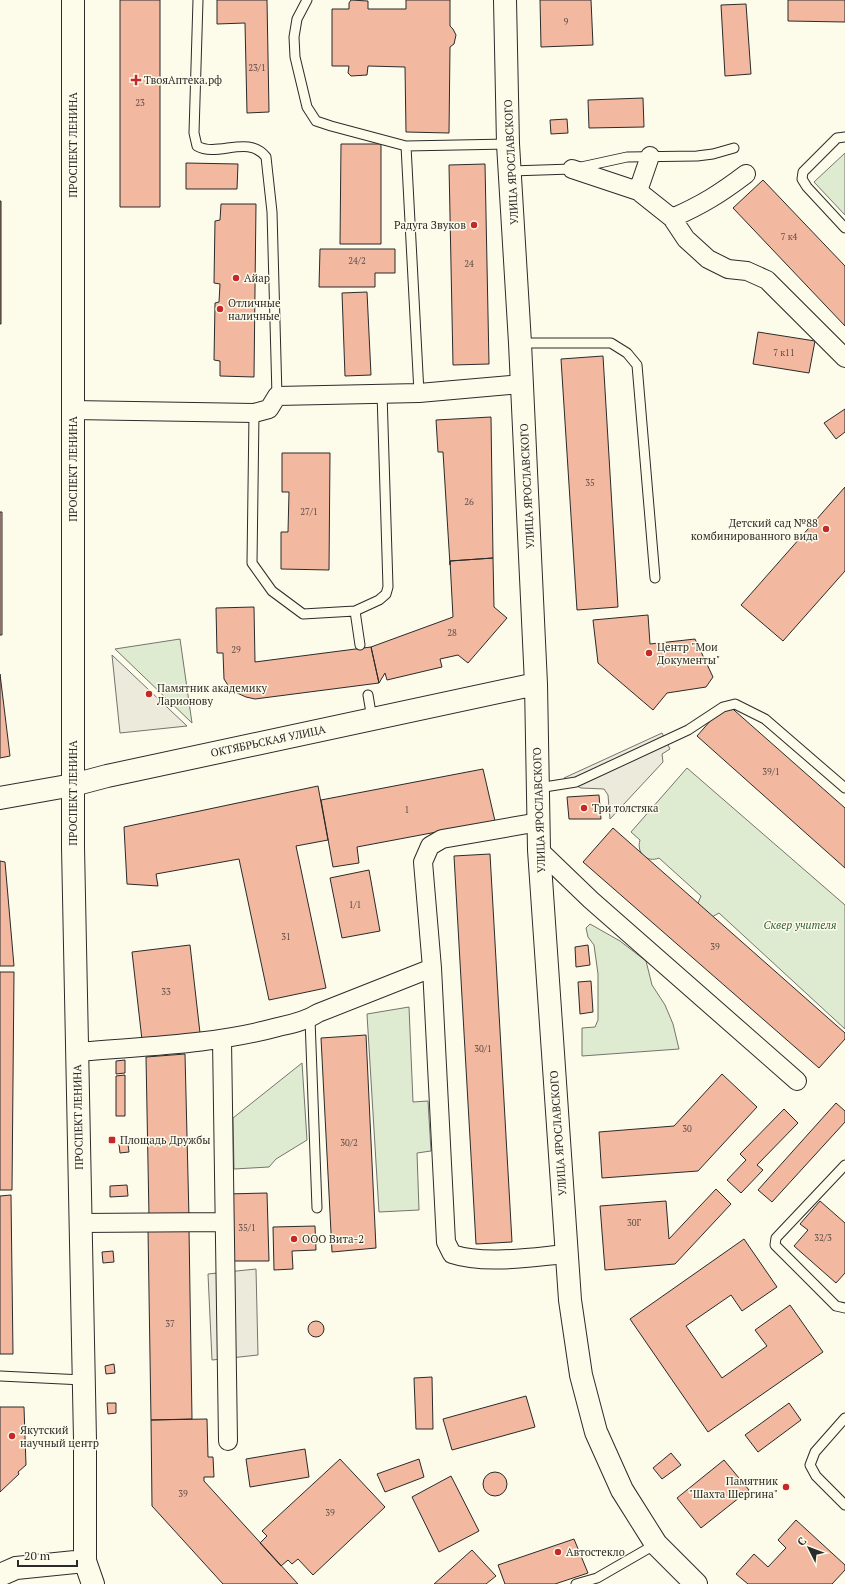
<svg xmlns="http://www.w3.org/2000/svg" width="845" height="1584" viewBox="0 0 845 1584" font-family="'PT Serif',serif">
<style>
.green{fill:#deebd1;stroke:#74746e}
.parking{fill:#eceadb;stroke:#74746e}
.building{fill:#f2b8a0;stroke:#2b2b2b}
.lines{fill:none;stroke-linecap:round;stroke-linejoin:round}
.service-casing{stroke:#2b2b2b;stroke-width:11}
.minor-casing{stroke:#2b2b2b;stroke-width:20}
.tertiary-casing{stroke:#2b2b2b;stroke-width:24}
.secondary-casing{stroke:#2b2b2b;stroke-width:24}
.primary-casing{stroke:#2b2b2b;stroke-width:24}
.service{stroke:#fdfbea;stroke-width:9}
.minor{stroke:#fdfbea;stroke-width:18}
.tertiary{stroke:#fdfbea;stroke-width:22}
.secondary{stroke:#fdfbea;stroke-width:22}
.primary{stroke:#fdfbea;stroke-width:22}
.poi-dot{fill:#c62828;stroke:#fdfbea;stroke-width:1.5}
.labels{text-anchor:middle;stroke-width:3;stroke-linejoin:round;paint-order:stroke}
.number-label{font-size:9px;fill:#5d4e48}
.poi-label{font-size:11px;fill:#2b2b2b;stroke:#fdfbea;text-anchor:start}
.street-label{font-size:11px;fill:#2b2b2b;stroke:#fdfbea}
.park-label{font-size:11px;font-style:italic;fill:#34623c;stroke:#fdfbea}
</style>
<rect width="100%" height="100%" fill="#fdfbea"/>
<path class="green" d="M845 153V215L814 182Z
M180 639 192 723 115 649Z
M687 768 845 905V1029L719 913 712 917 698 907V903L701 896 659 858C647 863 636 853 640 840L631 832Z
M590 924 620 941 646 961 652 985 665 1005 673 1024 679 1049 582 1056V1028L595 1027 598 1020V974L594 945 588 937 586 928Z
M409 1007 413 1102 428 1101 431 1151 417 1153 419 1210 379 1212 367 1014Z
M302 1063 307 1140 276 1159 269 1167 234 1169 233 1118Z"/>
<path class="parking" d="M112 655 187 726 120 733Z
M662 733 670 749 662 754 663 762 610 819 608 795 604 789 581 788 566 781 564 778Z
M256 1269 258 1355 212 1360 208 1274Z"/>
<path class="building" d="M120 0H160V207H120Z
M217 0H267L269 112 247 113 245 23 217 24Z
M351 0 368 1V9H406V0H450V26L453 29 456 35 454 44 450 47 449 133 406 132 405 67 368 66 367 75 351 76 348 73 349 66H332V9H349V3Z
M540 0H591L593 45 541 47Z
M788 0H845V22L788 21Z
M746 4 751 74 725 76 721 5Z
M643 98 644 127 589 128 588 100Z
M567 119 568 133 551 134 550 120Z
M341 144H381V244H340Z
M186 163 238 164 237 189H186Z
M485 164 489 364 453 365 449 165Z
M763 180 845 266V326L733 208Z
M0 201H1V324H0Z
M221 204H256L254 377 220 376V361L214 360 215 303 219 302 220 284 214 283 215 221 220 220Z
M320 249H395V273H375V287H319Z
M367 292 371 375 345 376 342 293Z
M758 332 815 341 809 373 753 364Z
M603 356 618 607 577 610 561 359Z
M845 409V432L836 439 824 423Z
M491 417 493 558 450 561V565L443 452H438L436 420Z
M282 453H330L329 570 281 569V532H288L289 492H282Z
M845 487V571L783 641 741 605Z
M0 512H2V635H0Z
M493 558 494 607 507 618 468 663 458 655 440 659 442 667 387 680 385 673 379 683 371 647 453 617 450 561Z
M254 607 255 662 371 647 379 683 255 699 246 697 237 693 229 687 224 679 223 653H217L216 608Z
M648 615 650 644 695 639 713 677 706 687 667 693 653 710 598 663 593 620Z
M0 674 10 756 0 758Z
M726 703 845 808V868L697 736Z
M483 769 495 821 357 847 359 863 333 867 321 800Z
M318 786 328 840 296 846 326 988 269 1000 239 859 156 874 158 886 127 884 124 827Z
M599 795 601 819H569L567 797Z
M613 828 845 1033V1039L819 1068 583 862Z
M490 854 512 1242 476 1244 454 856Z
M0 861 5 862 14 966H0Z
M369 870 380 931 342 938 330 878Z
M190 945 200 1033 142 1040 132 952Z
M588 945 590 965 576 967 575 947Z
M0 972H14L12 1190H0Z
M591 981 593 1012 580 1014 578 982Z
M366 1035 376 1248 332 1252 321 1038Z
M185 1054 189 1218 149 1217 146 1057Z
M125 1060V1073L116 1074V1061Z
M722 1074 757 1107 698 1171 602 1178 599 1132 674 1126Z
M125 1075V1116H116V1076Z
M836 1103 845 1111V1122L772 1202 758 1190Z
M784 1109 798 1123 757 1165 763 1170 741 1193 727 1180 746 1160 740 1154Z
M119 1144H128L129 1152 120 1153Z
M127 1185 128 1196 110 1197V1186Z
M716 1189 731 1204 675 1264 605 1270 600 1206 666 1201 669 1239Z
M267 1193 269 1261H227L226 1194Z
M11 1195 13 1354H0V1196Z
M820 1201 845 1223V1273L836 1283 794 1246 808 1230 800 1224Z
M315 1226 316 1250 292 1251 293 1269 274 1270 273 1227Z
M148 1229H189L192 1419 151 1420Z
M744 1239 777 1287 742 1311 731 1295 686 1326 722 1378 767 1346 755 1330 790 1305 823 1352 708 1432 630 1319Z
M113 1251 114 1262 103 1263 102 1252Z
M308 1329a8 8 0 1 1 16 0a8 8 0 1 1-16 0Z
M114 1364 115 1373 106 1374 105 1366Z
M432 1377 433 1429H416L414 1378Z
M526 1396 535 1427 452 1450 443 1419Z
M107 1403H116V1413L108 1414Z
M789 1403 801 1420 758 1452 745 1435Z
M0 1407H24L26 1465 18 1472 19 1474 0 1492Z
M207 1419 208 1457H213L214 1477H204V1481L298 1584H223L152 1506 151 1420Z
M305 1449 309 1477 250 1487 246 1459Z
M671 1453 681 1465 662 1479 653 1468Z
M340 1459 385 1507 313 1575 298 1559 292 1564 288 1560 281 1566 260 1543 267 1536 262 1531Z
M419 1459 424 1477 385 1492 377 1474Z
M724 1460 749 1490 701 1528 677 1498Z
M483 1484a12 12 0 1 1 24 0a12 12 0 1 1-24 0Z
M451 1476 479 1531 439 1552 412 1497Z
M796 1520 845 1565V1570L832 1584H748L736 1574 754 1554 768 1567 786 1548 778 1540Z
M574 1539 588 1573 555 1584H505L498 1565Z
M472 1550 496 1576 486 1584H434Z"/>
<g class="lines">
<defs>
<path id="service" d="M198 0 194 133 197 146C218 158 248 134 266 157L272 212 277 396
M307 0 297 19 294 37 295 57 307 107 316 121 331 126 406 146
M845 137 837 138 803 172 802 179 807 187 845 228
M511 171 572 169 627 157 697 156 713 154 734 148
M520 343H611L627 353 637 365 655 578
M419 393 406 146 508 144
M254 413 252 563 272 591 303 614 355 611 379 600 386 594 388 587 382 393
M355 611 360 645
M368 695 372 719
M538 788 576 782 688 730 723 707 735 704 765 719 845 788
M310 1019 317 1208
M845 1165 776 1238 775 1245 836 1306 845 1308
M0 1376 83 1380
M845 1418 815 1452 810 1465 816 1476 845 1505
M576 1584 597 1578 656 1544"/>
<path id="minor" d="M572 169 638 191 672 218 686 239 708 259 728 269 747 271 767 280 845 358
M638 191 650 156
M672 218C702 205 721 193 746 174
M73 410 254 413 269 409 277 396 419 393 522 384
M539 850 591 900 797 1081
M432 968 446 1242 452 1254C485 1265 532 1257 566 1254
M222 1040 228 1441
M77 1052C144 1046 212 1045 278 1027 291 1024 306 1021 318 1013L432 968 423 862 430 846 442 839 539 822
M80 1223 224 1222"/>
<path id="tertiary" d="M505 0 508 144 520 343 536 684 539 850 570 1300 581 1375 596 1432 622 1490 656 1544 696 1584
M0 798 73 785 107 776 536 684"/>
<path id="secondary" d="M85 1561 93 1584"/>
<path id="primary" d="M0 1575 16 1568 85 1561V1440L73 847V0"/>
</defs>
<use href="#service" class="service-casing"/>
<use href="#minor" class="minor-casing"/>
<use href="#tertiary" class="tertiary-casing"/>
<use href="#secondary" class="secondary-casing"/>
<use href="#primary" class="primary-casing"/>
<use href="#service" class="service"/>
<use href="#minor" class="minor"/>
<use href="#tertiary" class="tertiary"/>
<use href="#secondary" class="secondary"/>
<use href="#primary" class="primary"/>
</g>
<g class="poi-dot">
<path d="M134 74h4v4h4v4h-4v4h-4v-4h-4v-4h4z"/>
<circle cx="474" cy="225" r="4"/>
<circle cx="236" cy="278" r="4"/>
<circle cx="220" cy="309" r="4"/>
<circle cx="826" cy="529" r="4"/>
<circle cx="649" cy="653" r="4"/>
<circle cx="149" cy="694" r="4"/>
<circle cx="584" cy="808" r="4"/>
<rect x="108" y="1136" width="8" height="8" rx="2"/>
<circle cx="294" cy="1239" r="4"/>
<circle cx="12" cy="1436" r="4"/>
<circle cx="786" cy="1487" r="4"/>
<circle cx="558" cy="1552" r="4"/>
</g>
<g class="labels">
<g class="number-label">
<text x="566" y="25">9</text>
<text x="257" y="71">23/1</text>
<text x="140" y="106">23</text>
<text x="789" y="240">7 к4</text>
<text x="357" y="264">24/2</text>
<text x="469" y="267">24</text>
<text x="784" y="356">7 к11</text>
<text x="590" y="486">35</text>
<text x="469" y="505">26</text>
<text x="309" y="515">27/1</text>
<text x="452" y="636">28</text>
<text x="236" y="653">29</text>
<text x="771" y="775">39/1</text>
<text x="407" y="813">1</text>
<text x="355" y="908">1/1</text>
<text x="286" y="940">31</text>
<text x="715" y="950">39</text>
<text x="166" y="995">33</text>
<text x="483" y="1052">30/1</text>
<text x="687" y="1132">30</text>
<text x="349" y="1146">30/2</text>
<text x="634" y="1226">30Г</text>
<text x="247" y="1231">35/1</text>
<text x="823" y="1241">32/3</text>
<text x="170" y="1327">37</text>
<text x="183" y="1497">39</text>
<text x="330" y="1516">39</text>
</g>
<g class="poi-label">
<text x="144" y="84">ТвояАптека.рф</text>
<text x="466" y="229" text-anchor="end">Радуга Звуков</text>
<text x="244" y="282">Айар</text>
<text x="228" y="307">Отличные<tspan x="228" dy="13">наличные</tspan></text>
<text x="818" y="527" text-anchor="end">Детский сад №88<tspan x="818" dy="13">комбинированного вида</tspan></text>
<text x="657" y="651">Центр "Мои<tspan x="657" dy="13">Документы"</tspan></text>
<text x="157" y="692">Памятник академику<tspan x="157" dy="13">Ларионову</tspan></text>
<text x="592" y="812">Три толстяка</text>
<text x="120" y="1144">Площадь Дружбы</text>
<text x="302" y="1243">ООО Вита-2</text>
<text x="20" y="1434">Якутский<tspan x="20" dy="13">научный центр</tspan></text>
<text x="778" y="1485" text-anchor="end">Памятник<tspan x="778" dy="13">"Шахта Шергина"</tspan></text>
<text x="566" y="1556">Автостекло</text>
</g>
<g class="street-label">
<text transform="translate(73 145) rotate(-90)" y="4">ПРОСПЕКТ ЛЕНИНА</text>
<text transform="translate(511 162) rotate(-93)" y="4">УЛИЦА ЯРОСЛАВСКОГО</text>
<text transform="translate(73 469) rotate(-90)" y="4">ПРОСПЕКТ ЛЕНИНА</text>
<text transform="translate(527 486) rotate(-93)" y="4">УЛИЦА ЯРОСЛАВСКОГО</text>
<text transform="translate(268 741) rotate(-12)" y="4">ОКТЯБРЬСКАЯ УЛИЦА</text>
<text transform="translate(73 793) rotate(-90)" y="4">ПРОСПЕКТ ЛЕНИНА</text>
<text transform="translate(539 810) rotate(-92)" y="4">УЛИЦА ЯРОСЛАВСКОГО</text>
<text transform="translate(78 1117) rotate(-91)" y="4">ПРОСПЕКТ ЛЕНИНА</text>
<text transform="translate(558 1133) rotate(-94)" y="4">УЛИЦА ЯРОСЛАВСКОГО</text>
</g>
<g class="park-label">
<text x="800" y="929">Сквер учителя</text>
</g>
</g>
<g transform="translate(809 1548) rotate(312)" stroke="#fdfbea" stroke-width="3" paint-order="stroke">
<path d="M0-3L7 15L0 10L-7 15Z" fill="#2b2b2b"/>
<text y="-6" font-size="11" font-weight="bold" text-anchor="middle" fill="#2b2b2b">С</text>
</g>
<path d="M18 1560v6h59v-6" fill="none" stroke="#2b2b2b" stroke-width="2"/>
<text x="24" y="1560" font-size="12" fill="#2b2b2b" stroke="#fdfbea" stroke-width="3" paint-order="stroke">20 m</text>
</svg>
